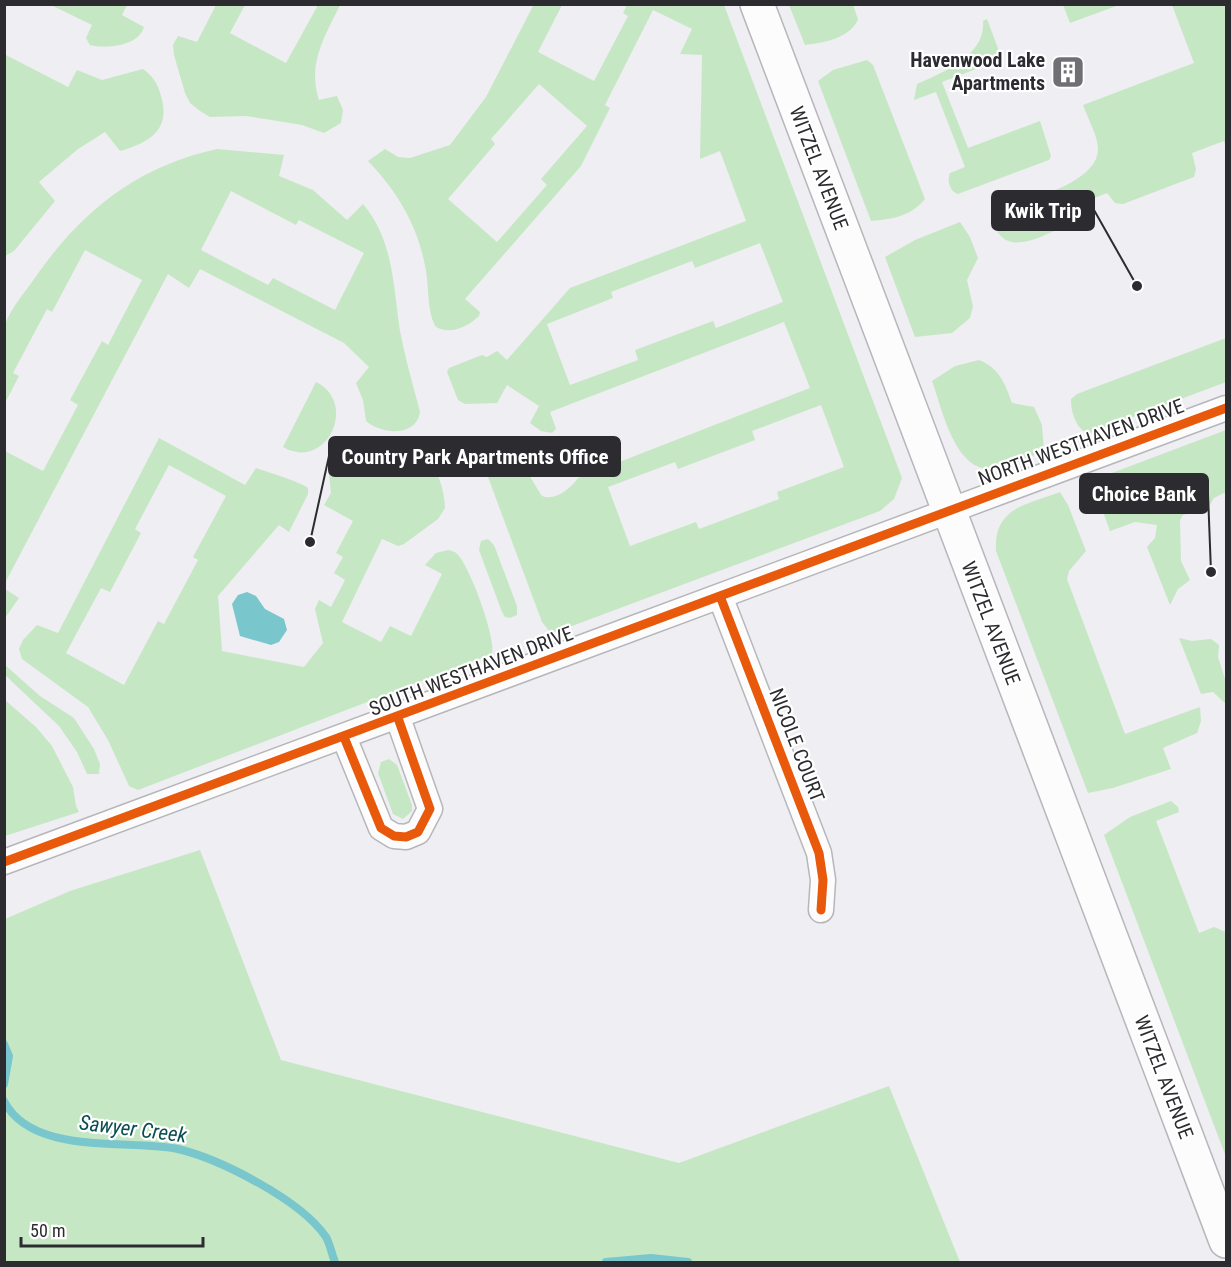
<svg xmlns="http://www.w3.org/2000/svg" width="1231" height="1267" viewBox="0 0 1231 1267" font-family="'Roboto Condensed',sans-serif">
<style>
.green{fill:#c6e7c4;fill-rule:evenodd}
.water{fill:#79c7cc}
.lines{fill:none;stroke-linecap:round;stroke-linejoin:round}
.stream{stroke:#79c7cc;stroke-width:8}
.street-casing{stroke:#b7b7bb;stroke-width:27}
.secondary-casing{stroke:#b7b7bb;stroke-width:36}
.street{stroke:#fcfcfd;stroke-width:24}
.secondary{stroke:#fcfcfd;stroke-width:33}
.cycleway-casing{stroke:#fff;stroke-width:13}
.cycleway{stroke:#e8590c;stroke-width:9}
.labels{text-anchor:middle;stroke-width:4.5;stroke-linejoin:round;paint-order:stroke}
.poi-label{font-size:20px;font-weight:bold;fill:#2c2c30;stroke:#fff;text-anchor:end}
.street-label{font-size:20px;fill:#2c2c30;stroke:#fff}
.water-label{font-size:21px;font-style:italic;fill:#0b4e51;stroke:#fff}
.leader{fill:none;stroke:#2c2c30;stroke-width:2}
.callout-dot{fill:#2c2c30;stroke:#fff;stroke-width:2}
.callout{fill:#2c2c30;stroke:#2c2c30;stroke-width:2}
.callout-label{font-size:21px;text-anchor:middle;font-weight:bold;fill:#fff}
</style>
<rect width="100%" height="100%" fill="#eeeef3"/>
<path class="green" d="M534 4 562 5 538 52 594 81 628 16 623 13 627 5H724L902 478 894 499 880 511 556 632H550L542 622 476 445 477 441 486 437C515 444 527 473 542 496 556 501 570 489 578 478L810 388 784 322 550 412 556 429 552 433 541 431 530 423 539 406 507 385 497 403 465 404 458 400 447 372 449 368 482 355 487 357 497 351 507 360 570 288 746 221 720 151 700 159 702 55 680 54 692 29 653 10 605 105 610 108 581 166 465 299 480 312 479 316C468 327 448 336 435 326 427 310 429 288 426 271 419 228 398 192 368 161L385 149 398 157 410 158 450 145 486 97ZM539 84 587 126 541 179 547 185 497 242 448 199 495 144 491 139ZM760 243 783 302 716 328 713 321 635 350 638 360 570 385 547 324 613 298 611 292 692 261 695 268ZM821 405 844 467 777 492 779 499 699 529 696 522 630 546 608 487 675 462 678 469 755 440 752 431Z
M51 5H127L122 15 144 27C139 46 106 49 90 45L86 38 92 25Z
M216 5H245L230 33 286 63 318 5H340C325 36 307 64 319 100L337 96 343 110 341 123 324 133 302 125 246 116 210 117 200 111 190 103 185 93 174 55 173 45 178 36 197 42Z
M789 5H853L858 19C851 38 823 43 805 45Z
M1063 5H1119L1070 23Z
M1172 5H1226V147L1224 141 1192 153 1196 169 1194 177 1123 204 1115 203 1107 193 1076 205V217C1067 226 1056 230 1043 236 1016 247 996 247 992 212 1020 202 1098 185 1098 149 1098 136 1087 117 1083 105L1194 63Z
M987 19 1002 59 942 82 968 148 1040 121 1051 156 1049 160 958 194C949 191 947 180 950 173L965 167 936 92 914 100 917 84C944 72 986 55 983 21Z
M4 54 68 87 77 70 102 80 143 69C153 76 158 84 161 96 171 130 150 142 120 151L105 132 78 149 39 182 55 201 14 251 5 256Z
M867 60 873 65 925 199C911 216 893 219 871 221L818 81 833 70Z
M217 149 284 155 279 176 313 190 347 220 363 204C394 241 393 286 400 331 405 358 413 385 420 412 416 438 381 434 366 421L363 400 356 383 369 367 344 343 200 269 189 288 168 274 5 583V451L43 471 78 405 70 400 102 341 108 345 142 280 85 250 52 312 47 309 13 373 19 376 5 403C4 385 0 340 5 325 10 310 23 294 32 282 79 213 135 167 217 149ZM231 191 296 225 299 220 364 253 335 310 273 278 268 285 201 250Z
M960 222 970 237 978 258 967 280 973 306 970 318 952 333 915 337 885 257 915 240Z
M1226 338V382L1088 434C1075 427 1071 412 1071 399L1077 394Z
M979 360C999 368 1005 383 1012 403L1034 407 1042 425 1044 451C1028 457 1008 469 991 469 954 470 942 408 932 381L955 366Z
M316 382C359 403 326 472 283 447Z
M1226 430V492L1214 498 1208 508 1183 515 1180 520 1181 561 1190 580 1178 589 1170 605 1147 547 1155 538 1157 525 1135 522 1110 531 1097 495 1096 479Z
M159 438 245 485 256 468C265 471 303 483 308 488V494L289 532 279 525 218 596 222 651 304 667 323 643 315 609 319 600 331 607 345 580 334 573 343 557 336 553 353 521 324 505 331 493 329 474C349 451 390 454 419 454 436 458 445 492 445 508L438 519 404 544 398 546 382 539 342 622 381 642 390 626 411 636 442 574 425 565 436 553 448 550C453 551 456 552 459 556 471 571 496 637 492 654L138 790 129 786 108 740 88 707 22 659 19 649 23 640 37 625 58 633ZM169 465 226 496 193 557 198 560 164 624 158 621 124 685 66 653 101 588 110 592 141 533 135 529Z
M1060 492 1068 505 1086 551 1069 571 1067 579 1125 734 1200 707 1201 721 1197 733 1163 748 1171 769 1113 788 1088 793 996 551C994 507 1026 505 1060 492Z
M488 539 494 545 517 606V615L510 618 505 617 502 612 479 550 481 541Z
M5 589 19 598 5 618H4Z
M1179 638 1192 641 1211 639 1219 645 1218 657 1226 682V704L1213 692 1201 694Z
M5 665 40 696 74 718 94 749 100 764 99 774H87L77 752 59 726 5 675Z
M5 700 36 727 52 746 73 787 76 806 79 812 5 836Z
M389 759 397 765 412 805V811L403 819 393 814 378 773 381 762Z
M1171 801 1178 807 1179 812 1156 821 1199 933 1214 927 1226 932V1157L1104 835 1130 817Z
M200 850 281 1060 679 1163 889 1086 960 1262H5V919L70 891Z"/>
<path class="water" d="M247 592 256 596 265 609 284 619 287 630 279 642 271 645 240 636 232 604 238 595Z"/>
<g class="lines">
<path class="stream" d="M4 1044 9 1056 4 1084
M4 1101C32 1156 128 1139 178 1149 220 1159 301 1200 326 1237 330 1244 332 1255 335 1262
M606 1262 651 1258 688 1262"/>
<defs>
<path id="street" d="M720 596 819 853 823 880 821 910
M344 737 381 828 394 836 406 837 418 832 430 809 398 718
M4 862 1226 408"/>
<path id="secondary" d="M757 4 1226 1241"/>
</defs>
<use href="#street" class="street-casing"/>
<use href="#secondary" class="secondary-casing"/>
<use href="#street" class="street"/>
<use href="#secondary" class="secondary"/>
<defs>
<path id="cycleway" d="M720 596 819 853 823 880 821 910
M344 737 381 828 394 836 406 837 418 832 430 809 398 718
M4 862 1226 408"/>
</defs>
<use href="#cycleway" class="cycleway-casing"/>
<use href="#cycleway" class="cycleway"/>
</g>
<defs>
<symbol id="building-square" viewBox="-11 -11 22 22"><rect x="-9" y="-9" width="18" height="18" rx="4" fill="#707074" stroke="#fff"/><path d="M-4-6H4V6H1V3H-1V6H-4ZM-2.5-4.3h1.7v1.8h-1.7ZM.8-4.3h1.7v1.8H.8ZM-2.5-1h1.7V.8h-1.7ZM.8-1h1.7V.8H.8Z" fill="#fff"/></symbol>
</defs>
<g fill-rule="evenodd">
<use href="#building-square" x="1049" y="53" width="38" height="38"/>
</g>
<g class="labels">
<g class="poi-label">
<text x="1045" y="67">Havenwood Lake<tspan x="1045" dy="23">Apartments</tspan></text>
</g>
<g class="street-label">
<text transform="translate(819 168) rotate(69)" y="7">WITZEL AVENUE</text>
<text transform="translate(1081 442) rotate(-20)" y="7">NORTH WESTHAVEN DRIVE</text>
<text transform="translate(991 623) rotate(69)" y="7">WITZEL AVENUE</text>
<text transform="translate(471 671) rotate(-21)" y="7">SOUTH WESTHAVEN DRIVE</text>
<text transform="translate(797 745) rotate(69)" y="7">NICOLE COURT</text>
<text transform="translate(1164 1077) rotate(69)" y="7">WITZEL AVENUE</text>
</g>
<g class="water-label">
<text transform="translate(133 1129) rotate(7)" y="7">Sawyer Creek</text>
</g>
</g>
<path class="leader" d="M1137 286L1094 210M310 542L329 456M1211 572L1208 494"/>
<g class="callout-dot">
<circle cx="1137" cy="286" r="6"/>
<circle cx="310" cy="542" r="6"/>
<circle cx="1211" cy="572" r="6"/>
</g>
<g class="callout">
<rect x="992" y="191" width="102" height="39" rx="6"/>
<rect x="329" y="437" width="291" height="39" rx="6"/>
<rect x="1080" y="474" width="128" height="39" rx="6"/>
</g>
<g class="callout-label">
<text x="1043" y="218">Kwik Trip</text>
<text x="475" y="464">Country Park Apartments Office</text>
<text x="1144" y="501">Choice Bank</text>
</g>
<rect width="1231" height="1267" fill="none" stroke="#2c2c30" stroke-width="12"/>
<path d="M21 1237v9h182v-9" fill="none" stroke="#2c2c30" stroke-width="3"/>
<text x="30" y="1237" font-size="18" fill="#2c2c30" stroke="#ffffff" stroke-width="4.5" paint-order="stroke">50 m</text>
</svg>
